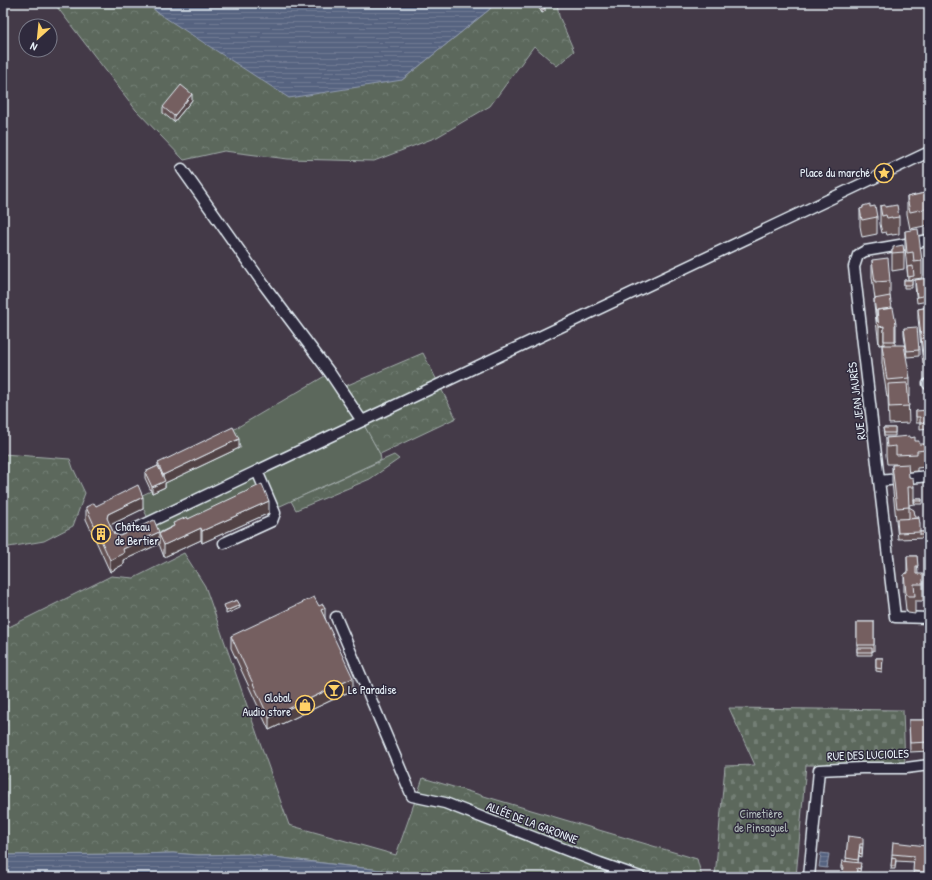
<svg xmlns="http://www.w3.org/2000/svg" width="932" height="880" viewBox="0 0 932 880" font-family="'Patrick Hand',sans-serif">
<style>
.green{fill:#5c685c;stroke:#a2acaa}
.forest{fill:url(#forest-crowns);stroke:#a2acaa}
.cemetery{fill:url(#cemetery-stones);stroke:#a2acaa}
.water{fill:url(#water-rules);stroke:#919cb0}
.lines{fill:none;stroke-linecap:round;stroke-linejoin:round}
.minor-casing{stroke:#e8f1f8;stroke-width:13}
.minor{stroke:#2f2a3d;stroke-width:10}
.wall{fill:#645153;stroke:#e8f1f8}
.shaded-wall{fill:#514244;stroke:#e8f1f8}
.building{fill:#745e61;stroke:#e8f1f8}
.labels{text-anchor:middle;stroke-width:3;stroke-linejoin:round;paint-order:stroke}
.poi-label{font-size:12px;fill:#e8f1f8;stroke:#2f2a3d;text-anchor:end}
.street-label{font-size:12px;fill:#e8f1f8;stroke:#2f2a3d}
.park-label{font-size:12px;fill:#b0baba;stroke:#2f2a3d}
</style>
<defs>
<pattern id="forest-crowns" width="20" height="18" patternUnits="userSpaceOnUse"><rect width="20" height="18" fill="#5c685c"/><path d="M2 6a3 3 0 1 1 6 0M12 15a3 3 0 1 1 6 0" fill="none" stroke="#737e74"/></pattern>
<pattern id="cemetery-stones" width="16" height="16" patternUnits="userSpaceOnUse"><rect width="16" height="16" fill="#5c685c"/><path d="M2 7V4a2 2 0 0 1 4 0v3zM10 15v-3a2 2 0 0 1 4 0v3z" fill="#737e74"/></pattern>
<pattern id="water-rules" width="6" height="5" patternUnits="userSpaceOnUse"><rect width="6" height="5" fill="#576380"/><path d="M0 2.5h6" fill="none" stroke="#6f7a93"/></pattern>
</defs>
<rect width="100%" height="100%" fill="#443a48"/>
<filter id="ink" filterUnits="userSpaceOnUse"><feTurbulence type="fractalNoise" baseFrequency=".025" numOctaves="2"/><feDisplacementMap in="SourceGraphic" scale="8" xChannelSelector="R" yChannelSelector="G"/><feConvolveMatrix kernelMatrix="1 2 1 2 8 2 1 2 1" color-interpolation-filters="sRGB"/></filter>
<g filter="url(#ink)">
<path class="green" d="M330 373 362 421 380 454 381 460 278 507 259 475 266 495 160 544 138 497 151 491 152 493 165 487 163 483 239 448H241L231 431Z"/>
<path class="forest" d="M54 3H147L158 13 402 80 490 9 493 3H557L559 16 574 51 557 66 534 46 490 106 437 137 374 161 288 159 224 151 184 160 136 110Z
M423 353 456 418 380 454 343 387Z
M3 454 70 459 73 468 85 493 73 526 44 541 3 548Z
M394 455 399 459 370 479 296 510 291 501Z
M184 553 205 586 289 825 396 855 423 778 697 859 702 877H439L249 854 198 855 173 853 137 854 3 855V624L9 627 111 576 134 578Z"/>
<path class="cemetery" d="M729 708 903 710 905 766 806 765 796 877H715L725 766 755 765Z"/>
<path class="water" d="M147 3H493L490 9 402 80 289 98 158 13Z
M173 853 198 855 249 854 421 875V877H3V855L137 854Z
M821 853 829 854 827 868 819 867Z"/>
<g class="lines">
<defs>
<path id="minor" d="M182 169 264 285 330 373 362 421
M929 240 865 251 858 255 854 267 895 617 929 618
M928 384H929
M879 481 929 476
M118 537 929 152
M224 543 272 521 275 513 257 471
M336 617 412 796 445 803 600 863 640 877
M809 877 819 770 862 768H906L929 765"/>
</defs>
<use href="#minor" class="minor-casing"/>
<use href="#minor" class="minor"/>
</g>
<path class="wall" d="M537 3H543L545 11 542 13 537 5Z
M192 100 174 122 163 113V107Z
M929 192V225L910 229 907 214V197Z
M863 206 870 207 877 217V234L862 237 860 226V209H863Z
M880 206 885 207 899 217V234L892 235V234L887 235 886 232 882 233 880 224Z
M905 231 922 261V278L908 280 905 248Z
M892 250 904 252V269L892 271Z
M872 260 890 281V298L896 342H895V345L910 378V396H908L909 423 889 424 888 397H887L882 363V345H884V344L879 345 874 305V299H875L872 277Z
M929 278V290H927L928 301 917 303 915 286V280Z
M904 280H912V288H904Z
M929 307V343L925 344 927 355V364H923L918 318V309Z
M904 328 919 350V356L907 357 904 334Z
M916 411 929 416V428L920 429V423H916Z
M883 428H895V436H884Z
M886 438H910L919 444 925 450V467L917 468V471L908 472 909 477 914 487V504L909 505V507L915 515 920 532H926V538L898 539 892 482V465H896V464H887L886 455Z
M239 448 165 483V487L152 493 145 478V472L158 466V463Z
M914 499H922V504H915Z
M96 506 143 509 110 525 114 534 120 536 159 533 188 519 269 513 202 543 201 540 164 557 159 544 124 560V564L110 572 86 519V507Z
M907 556H917L918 574 923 584V601H915V614L908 613 906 610 904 591V574L907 573Z
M325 618 353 690 269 730 231 648V636Z
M857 622H874V651H872V655H857Z
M876 658H883L882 672 876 671Z
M909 720H929V751L910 752Z
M848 836 863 844 862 857 859 856V855L858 863 861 866 860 872 857 871 856 877 843 876 844 870 841 869V866L846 861Z
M926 850H929V877H913L914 862 896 861 895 869H891L892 854Z"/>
<path class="shaded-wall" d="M545 8V11L542 13V10Z
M192 94V100L174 122V116Z
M896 324V342H895V325Z
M884 326V344L879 345V327Z
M239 439V448L165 483V487L152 493V487L163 482V475Z
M143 497V509L108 526 107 518 108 514Z
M269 501V513L202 543V531Z
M201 528V540L164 557V545Z
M159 532V544L124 560V564L110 572V560L123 549Z
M240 605V608L226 614V611Z
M325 608V620L321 610Z
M353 678V690L269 730V718Z"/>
<path class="building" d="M538 3H543L545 8 542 10Z
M181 85 192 94 174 116 163 107Z
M929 192V208L910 212 907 197Z
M870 204V207L875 206 877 217 862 220 860 209 863 208V206Z
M885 205V207L897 205 899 217 892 218V217L887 218 886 215 882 216 880 206Z
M918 229 922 261 914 262 913 252 907 253 905 231Z
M903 245 904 252 892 253V250H893V247Z
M888 258 890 281 875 282 872 260Z
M913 266 914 276 908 277 907 267Z
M929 278V284H926L928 295 917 297 915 280Z
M904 280H912V285H904Z
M890 296 892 308 877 310V322L874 299Z
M929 307V334L924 335 927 355H923L918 309Z
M893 308 896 324 895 325V341H884V326L879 327 877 310Z
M917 327 919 350 907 351 904 328Z
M882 345H904L910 378 887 380Z
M907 383 909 406 889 407 888 384Z
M928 410 929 422 920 423V417H916V411Z
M233 427 239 439 163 475 158 463Z
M883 428H895V433H884Z
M910 436V438L915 437V441H919V444H924L925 450 917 451V454L896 455V446L887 447 886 438Z
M908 464 909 477 913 478 914 487H908L909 507 897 508 892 465Z
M158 466 165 481 152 487 145 472Z
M262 484 269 501 202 531 201 528 164 545 159 534 174 526 173 523 187 517 188 519Z
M138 485 143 497 108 514 107 518 111 527 114 534 120 536 154 520 159 532 123 549 124 553 110 560 86 507 94 503 96 506Z
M914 499H922V501H915Z
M909 507 914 510 915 515 919 517V518L909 519Z
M919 518 920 524V532L898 533 897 519Z
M920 532H926V535H920Z
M907 556H917L918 566H916V574H923V584H914L915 596H908L906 593 904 574 908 573Z
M314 597 319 606 323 604 325 608 321 610 353 678 269 718 231 636Z
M237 600 240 605 226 611 224 605Z
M857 622H874V645H857Z
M857 648H872V652H857Z
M876 658H883L882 669 876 668Z
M909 720H929V742L910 743Z
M848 836 863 838V844H860L858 860 846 858Z
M893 842 926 846V850H929V873L913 871 914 856 892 854Z
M860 847H862V854L859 853Z
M892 857 896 858 895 866H891Z
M842 861 861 863 860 869 857 868 856 875 843 873 844 867 841 866Z
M868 873 879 875V877H868Z"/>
</g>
<defs>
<symbol id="sight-ring" viewBox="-11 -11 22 22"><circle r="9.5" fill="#2f2a3d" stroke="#ffd166" stroke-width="1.5"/><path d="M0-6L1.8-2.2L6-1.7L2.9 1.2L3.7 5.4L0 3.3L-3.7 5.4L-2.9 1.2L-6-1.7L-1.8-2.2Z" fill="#ffd166"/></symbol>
<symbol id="building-ring" viewBox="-11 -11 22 22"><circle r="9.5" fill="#2f2a3d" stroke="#ffd166" stroke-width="1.5"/><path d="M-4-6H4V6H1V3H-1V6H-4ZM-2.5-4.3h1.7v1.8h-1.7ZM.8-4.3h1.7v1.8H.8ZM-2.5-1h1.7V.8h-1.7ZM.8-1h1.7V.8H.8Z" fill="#ffd166"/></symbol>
<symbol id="bar-ring" viewBox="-11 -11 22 22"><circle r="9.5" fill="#2f2a3d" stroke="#ffd166" stroke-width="1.5"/><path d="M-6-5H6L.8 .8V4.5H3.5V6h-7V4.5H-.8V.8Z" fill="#ffd166"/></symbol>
<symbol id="shop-ring" viewBox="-11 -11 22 22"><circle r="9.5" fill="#2f2a3d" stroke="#ffd166" stroke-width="1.5"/><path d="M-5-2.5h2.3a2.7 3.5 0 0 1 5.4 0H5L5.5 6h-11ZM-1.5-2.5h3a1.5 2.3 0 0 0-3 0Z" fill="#ffd166"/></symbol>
</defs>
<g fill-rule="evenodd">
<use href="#sight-ring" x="873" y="162" width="22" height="22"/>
<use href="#building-ring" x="90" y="523" width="22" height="22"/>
<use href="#bar-ring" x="323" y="679" width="22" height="22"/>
<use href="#shop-ring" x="294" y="694" width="22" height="22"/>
</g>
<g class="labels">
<g class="poi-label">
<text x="870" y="177">Place du marché</text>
<text x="115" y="531" text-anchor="start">Château<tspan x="115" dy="14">de Bertier</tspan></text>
<text x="348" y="694" text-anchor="start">Le Paradise</text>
<text x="291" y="702">Global<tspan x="291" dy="14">Audio store</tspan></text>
</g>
<g class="street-label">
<text transform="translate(857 401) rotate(-97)" y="4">RUE JEAN JAURÈS</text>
<text transform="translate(868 755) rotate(-2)" y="4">RUE DES LUCIOLES</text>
<text transform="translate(532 823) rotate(21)" y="4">ALLÉE DE LA GARONNE</text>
</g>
<g class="park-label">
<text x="761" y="818">Cimetière<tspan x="761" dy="14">de Pinsaguel</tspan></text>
</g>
</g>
<rect width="932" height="880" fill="none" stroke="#2f2a3d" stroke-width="16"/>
<rect x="8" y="8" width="916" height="864" fill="none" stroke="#e8f1f8" stroke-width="1.5" filter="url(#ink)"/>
<g transform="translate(38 38) rotate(207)"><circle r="19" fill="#2f2a3d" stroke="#797a88"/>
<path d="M0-3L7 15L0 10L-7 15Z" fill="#ffd166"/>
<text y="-6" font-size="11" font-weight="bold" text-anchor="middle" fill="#e8f1f8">N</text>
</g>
</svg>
